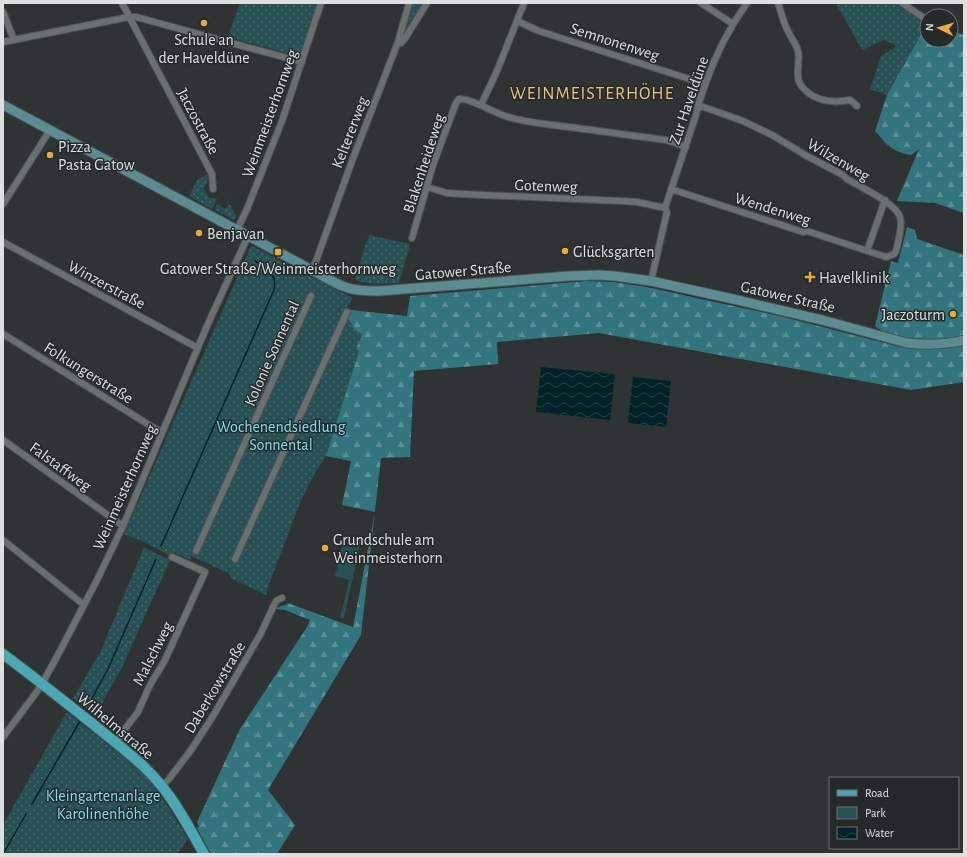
<svg xmlns="http://www.w3.org/2000/svg" width="967" height="857" viewBox="0 0 967 857" font-family="'Alegreya Sans',sans-serif">
<style>
.green{fill:url(#green-dots)}
.forest{fill:url(#forest-firs)}
.pitch{fill:#285156}
.water{fill:url(#water-waves)}
.lines{fill:none;stroke-linecap:round;stroke-linejoin:round}
.stream{stroke:#002328;stroke-width:1.5}
.minor-casing{stroke:#4f5152;stroke-width:8}
.secondary-casing{stroke:#4f5152;stroke-width:11}
.primary-casing{stroke:#4f5152;stroke-width:12}
.minor{stroke:#6a6f70;stroke-width:6}
.secondary{stroke:#5a8c92;stroke-width:9}
.primary{stroke:#4ba8b3;stroke-width:10}
.poi-dot{fill:#e7ac36;stroke:#252929;stroke-width:1.5}
.labels{text-anchor:middle;stroke-width:3;stroke-linejoin:round;paint-order:stroke}
.poi-label{font-size:16px;fill:#dee0e0;stroke:#252929;text-anchor:start}
.street-label{font-size:16px;fill:#dee0e0;stroke:#252929}
.park-label{font-size:16px;fill:#78e0ed;stroke:#252929}
.quarter-label{font-size:18px;letter-spacing:1px;fill:#eac17b;stroke:#252929}
</style>
<defs>
<pattern id="green-dots" width="8" height="8" patternUnits="userSpaceOnUse"><rect width="8" height="8" fill="#285156"/><path d="M2 2h.1M6 6h.1" fill="none" stroke="#476a6e" stroke-width="1.8" stroke-linecap="round"/></pattern>
<pattern id="forest-firs" width="22" height="20" patternUnits="userSpaceOnUse"><rect width="22" height="20" fill="#33757e"/><path d="M5 1l3.5 6h-7zM16 11l3.5 6h-7z" fill="#5a8f96"/></pattern>
<pattern id="water-waves" width="16" height="10" patternUnits="userSpaceOnUse"><rect width="16" height="10" fill="#002328"/><path d="M0 5q4-4 8 0t8 0" fill="none" stroke="#254347"/></pattern>
</defs>
<rect width="100%" height="100%" fill="#2f3333"/>
<path class="green" d="M240 3H317L301 52 294 55 228 37Z
M412 3H424L406 31 402 37Z
M836 3H897L925 24 924 29 887 95 870 89 881 56 896 47 894 44 884 40 862 50Z
M208 174C210 181 204 184 204 190L205 191 209 198 217 199 212 209 189 196 197 180Z
M224 194 236 215V217L234 220 215 210 216 206 219 200 217 204 226 209 229 204Z
M369 235 410 244 399 283C383 284 371 285 355 280L364 249Z
M251 246H252L353 298 347 307 351 310 348 318 355 330 362 333 356 349 359 351 326 456 313 476 301 500 269 584 266 595 230 578V574L193 557H191L190 560 173 552 171 556 146 543 124 534Z
M144 547 153 552 170 560 122 667 95 716 73 698 100 653Z
M67 712 78 721 124 757 153 783 188 839 177 854H3V825Z"/>
<path class="forest" d="M924 29 927 30V40H951V31L964 35V213L935 203 897 201 919 149 911 155C890 151 888 145 875 131L887 95Z
M907 227 915 230 917 239 964 255V338C959 339 954 340 948 341 927 342 892 340 875 326L891 261 898 263Z
M586 281 614 282 652 288 701 299 780 316 900 347 901 345 964 343V382L911 390 599 333 497 342 498 364 414 371 410 457 381 458 361 635 268 790 295 825 277 854H211L197 828 199 826 197 822 240 729 307 627 310 620 285 610 276 609C279 605 284 607 288 603L353 627 375 512 342 505 351 461 326 456 359 351 356 349 362 334 355 330 348 318 351 310 407 316 410 296Z"/>
<path class="pitch" d="M358 539 361 540 344 618H340L349 580 335 576 342 545 356 548Z"/>
<path class="water" d="M541 367 615 374 610 420 536 412Z
M633 377 671 381 666 427 628 423Z"/>
<g class="lines">
<path class="stream" d="M161 546 274 290C277 273 268 269 255 261
M90 702 108 669 156 559
M32 804 80 721
M3 854 26 814"/>
<defs>
<path id="minor" d="M122 3 212 174 213 189
M701 3 733 24
M778 3C781 12 783 21 787 29 790 37 796 43 798 51 800 60 797 67 798 76 798 81 801 86 804 89 817 102 834 103 850 100L857 106
M902 3 927 20
M3 12 14 40
M517 21 539 31 705 84
M3 42 129 17H136L302 62
M398 42 401 43 406 37 427 3
M481 105 497 71 524 3
M427 187 447 193 461 194 622 201 637 202 665 208
M671 189 803 232 807 231 886 257 894 254 896 251C898 242 903 226 900 217 896 203 860 187 847 179L843 175 807 156 772 135 743 121 698 105
M3 204 50 130
M237 230 247 209 282 121 321 3
M412 238 433 165 456 103 459 99C471 98 492 112 505 116 525 123 547 124 568 127 601 131 634 136 666 140L686 147
M3 242 198 348
M867 251 885 200
M312 270 316 261 352 161 398 42 409 3
M651 281 667 212 665 208 696 115C698 105 701 95 705 85 715 56 729 28 747 3
M3 334 154 428 162 432
M3 440 123 526
M3 540 84 605
M196 551 311 296
M235 559 347 312
M3 737 33 697 42 684 60 651 97 580 123 526 207 326 248 236
M115 742 138 712 149 687 165 660 205 572 172 557
M162 786 169 779 191 750 213 716 260 635 276 601 282 598"/>
<path id="secondary" d="M3 105 312 270C323 276 335 284 348 288 358 291 369 291 379 291L569 276 599 275 615 276 651 281 733 299 822 320 907 343C926 345 945 345 964 340"/>
<path id="primary" d="M3 654C34 677 64 701 94 725 117 744 142 762 160 784 177 804 191 831 204 854"/>
</defs>
<use href="#minor" class="minor-casing"/>
<use href="#secondary" class="secondary-casing"/>
<use href="#primary" class="primary-casing"/>
<use href="#minor" class="minor"/>
<use href="#secondary" class="secondary"/>
<use href="#primary" class="primary"/>
</g>
<g class="poi-dot">
<circle cx="204" cy="23" r="4"/>
<circle cx="50" cy="155" r="4"/>
<circle cx="199" cy="233" r="4"/>
<circle cx="565" cy="251" r="4"/>
<rect x="274" y="248" width="8" height="8" rx="2"/>
<path d="M808 271h4v4h4v4h-4v4h-4v-4h-4v-4h4z"/>
<circle cx="953" cy="314" r="4"/>
<circle cx="325" cy="548" r="4"/>
</g>
<g class="labels">
<g class="poi-label">
<text x="204" y="45" text-anchor="middle">Schule an<tspan x="204" dy="18">der Haveldüne</tspan></text>
<text x="58" y="152">Pizza<tspan x="58" dy="18">Pasta Gatow</tspan></text>
<text x="207" y="239">Benjavan</text>
<text x="573" y="257">Glücksgarten</text>
<text x="278" y="274" text-anchor="middle">Gatower Straße/Weinmeisterhornweg</text>
<text x="819" y="283">Havelklinik</text>
<text x="945" y="320" text-anchor="end">Jaczoturm</text>
<text x="333" y="545">Grundschule am<tspan x="333" dy="18">Weinmeisterhorn</tspan></text>
</g>
<g class="street-label">
<text transform="translate(615 41) rotate(18)" y="6">Semnonenweg</text>
<text transform="translate(688 100) rotate(-71)" y="6">Zur Haveldüne</text>
<text transform="translate(269 113) rotate(-70)" y="6">Weinmeisterhornweg</text>
<text transform="translate(199 121) rotate(62)" y="6">Jaczostraße</text>
<text transform="translate(349 132) rotate(-69)" y="6">Keltererweg</text>
<text transform="translate(839 159) rotate(30)" y="6">Wilzenweg</text>
<text transform="translate(423 163) rotate(-72)" y="6">Blakenheideweg</text>
<text transform="translate(546 185) rotate(2)" y="6">Gotenweg</text>
<text transform="translate(773 208) rotate(17)" y="6">Wendenweg</text>
<text transform="translate(463 270) rotate(-5)" y="6">Gatower Straße</text>
<text transform="translate(107 284) rotate(28)" y="6">Winzerstraße</text>
<text transform="translate(788 296) rotate(13)" y="6">Gatower Straße</text>
<text transform="translate(271 353) rotate(-66)" y="6">Kolonie Sonnental</text>
<text transform="translate(89 372) rotate(32)" y="6">Folkungerstraße</text>
<text transform="translate(61 466) rotate(36)" y="6">Falstaffweg</text>
<text transform="translate(124 487) rotate(-66)" y="6">Weinmeisterhornweg</text>
<text transform="translate(152 653) rotate(-63)" y="6">Malschweg</text>
<text transform="translate(214 687) rotate(-59)" y="6">Daberkowstraße</text>
<text transform="translate(116 725) rotate(40)" y="6">Wilhelmstraße</text>
</g>
<g class="park-label">
<text x="281" y="432">Wochenendsiedlung<tspan x="281" dy="18">Sonnental</tspan></text>
<text x="103" y="801">Kleingartenanlage<tspan x="103" dy="18">Karolinenhöhe</tspan></text>
</g>
<g class="quarter-label">
<text x="592" y="99">WEINMEISTERHÖHE</text>
</g>
</g>
<rect width="967" height="857" fill="none" stroke="#dee0e0" stroke-width="8"/>
<rect x="829" y="777" width="130" height="72" fill="#252929" stroke="#6f7272"/>
<rect x="837" y="790" width="20" height="6" fill="#4ba8b3" stroke="#6f7272"/>
<text x="865" y="797" font-size="12" fill="#dee0e0">Road</text>
<rect x="837" y="807" width="20" height="12" fill="#285156" stroke="#6f7272"/>
<text x="865" y="817" font-size="12" fill="#dee0e0">Park</text>
<rect x="837" y="827" width="20" height="12" fill="url(#water-waves)" stroke="#6f7272"/>
<text x="865" y="837" font-size="12" fill="#dee0e0">Water</text>
<g transform="translate(939 28) rotate(275)"><circle r="19" fill="#252929" stroke="#6f7272"/>
<path d="M0-3L7 15L0 10L-7 15Z" fill="#e7ac36"/>
<text y="-6" font-size="11" font-weight="bold" text-anchor="middle" fill="#dee0e0">N</text>
</g>
</svg>
